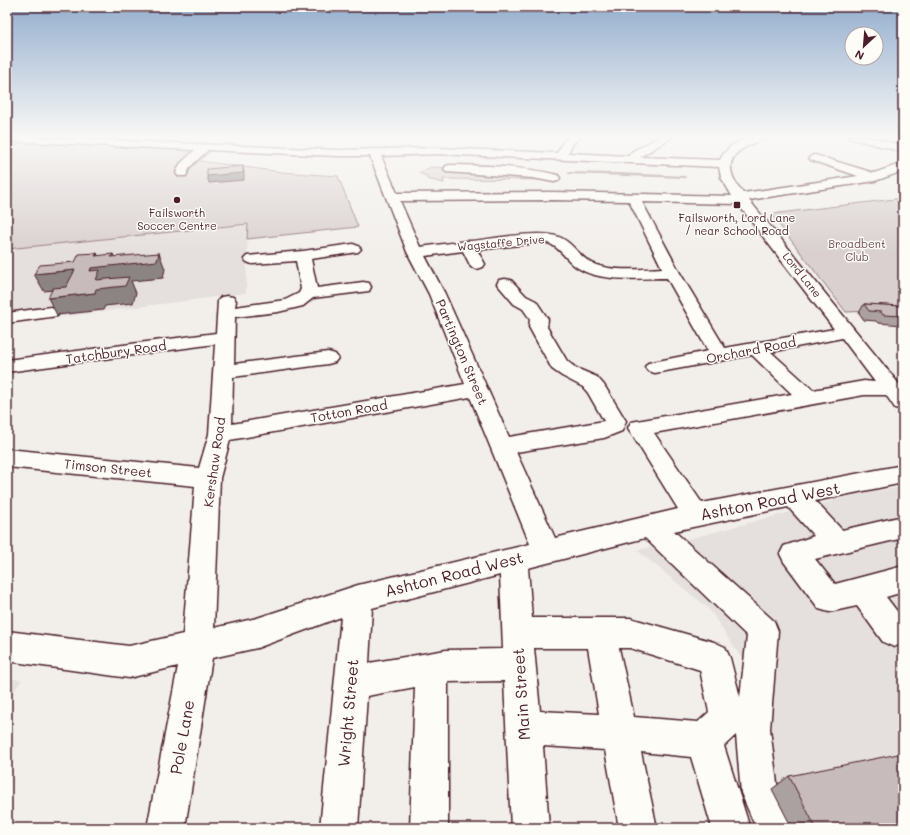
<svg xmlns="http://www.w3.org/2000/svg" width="910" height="835" viewBox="0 0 910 835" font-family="Mali,sans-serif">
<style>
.built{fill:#e5dfdd}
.green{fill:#d9d0cf;stroke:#92787d}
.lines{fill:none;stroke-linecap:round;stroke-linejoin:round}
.stream{fill:#8b6f75;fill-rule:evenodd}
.minor-casing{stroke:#4a1f2b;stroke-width:3}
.minor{fill:#fdfcf7;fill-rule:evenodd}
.wall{fill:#aca1a1;stroke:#4a1f2b}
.shaded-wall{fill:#8c8383;stroke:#4a1f2b}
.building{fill:#c8bbbb;stroke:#4a1f2b}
.poi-dot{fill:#4a1f2b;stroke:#fdfcf7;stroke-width:1.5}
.labels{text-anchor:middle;stroke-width:3;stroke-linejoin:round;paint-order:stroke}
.far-poi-label{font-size:11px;fill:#4a1f2b;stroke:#fdfcf7}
.far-street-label{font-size:11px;fill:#4a1f2b;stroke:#fdfcf7}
.far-park-label{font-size:11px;fill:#6e4b54;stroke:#fdfcf7}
.street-label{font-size:13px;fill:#4a1f2b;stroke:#fdfcf7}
.near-street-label{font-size:16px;fill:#4a1f2b;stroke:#fdfcf7}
</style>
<rect width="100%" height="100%" fill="#f2efeb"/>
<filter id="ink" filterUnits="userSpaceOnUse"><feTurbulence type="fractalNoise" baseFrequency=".025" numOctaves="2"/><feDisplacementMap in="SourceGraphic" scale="8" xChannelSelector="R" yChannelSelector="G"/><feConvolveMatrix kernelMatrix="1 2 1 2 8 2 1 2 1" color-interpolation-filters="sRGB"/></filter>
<g filter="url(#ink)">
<path class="built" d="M45 136H207L203 142 199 143Z
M248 224 246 293 7 324V249Z
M903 487V828L775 807 766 695 709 609 637 550 692 538 858 494Z
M7 678 22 680 7 701Z"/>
<path class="green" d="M23 142 212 150 200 161 281 172 338 176 358 227 247 239 248 224 7 249V149Z
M431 167 533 172H548L547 180 443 179 444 183 427 179V176L419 173Z
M903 198V310L846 312 771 214Z"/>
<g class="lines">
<path class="stream" d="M569 172 619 173 685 176 686 177 685 178 568 174V173Z"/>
<defs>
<path id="minor" d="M7 136 337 150 438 148 557 153 564 141 570 136H581L572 145 568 153 628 156 633 151 661 136H674L640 157 720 160C730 140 750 136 770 136L769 138C736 147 717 161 743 193L858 176 811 160 809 158 811 156 815 155 874 173 903 163V171L875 181 749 200 903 389V410L895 408 886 395H864L654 433 702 503 903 465V483L815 501 842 530 903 516V538L815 559 835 584 903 566V592L886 597 903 619V643L894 647 883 642 857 606 829 612 819 609 784 562 780 554 784 546 814 536 788 507 674 531 774 621 778 631 770 729 778 791 795 828H756L741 793 736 735 724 746 750 828H712L691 757 641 752 657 828H619L605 750 543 746 549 828H511L504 681 448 682V828H410L415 687 367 696 358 828H320L341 617 257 648 212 658 185 828H147L178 666 129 678 7 661V631L129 646 183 634 195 486 7 467V449L199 468 209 434 215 344 7 372V360L216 333 218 301 221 297 227 296 233 297 236 301 235 307 285 300 299 293 301 289 296 261 252 264 247 262 244 259 247 256 303 251 353 244 358 246 361 249 358 252 311 259 317 288 363 282 369 283 371 287 369 291 313 298 303 306 278 312 235 317 234 364 328 352 335 354 338 358 335 362 328 364 233 377 232 424 465 384 429 294 407 252 370 156H337L208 150 190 167 186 176H178L176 173 180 164 195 150 7 141ZM438 154 719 167 721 177 732 196 553 192 397 193 381 156ZM553 200 629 201 662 268C641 269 604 273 587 260 576 252 570 240 556 236 536 230 493 239 471 241H467L420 247 400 201ZM642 202 738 204 834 329 725 348 680 273ZM544 242C560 245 565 260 578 268 601 283 641 278 667 278L708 351 648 363 645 367 648 371 655 373 752 355 792 394 631 422 628 428 678 509 555 538 516 452 604 438 622 431 626 421 604 385 597 377 576 368 567 361 547 327 548 319 536 301 526 296 511 280 505 279 499 280 497 284 514 304 523 309 530 319 529 327 552 369 562 376 583 387 588 393 604 421 509 437 445 294 425 256 463 251 471 267 477 269 483 267 485 264 477 250ZM842 338 875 382 864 381 813 390 771 352ZM470 397 530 544 358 585 257 618 214 628 220 478 230 440ZM645 538 747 636 740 697 730 658 725 647 714 642 630 618H532L528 568ZM500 575 503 649 446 650 369 663 372 608ZM534 648H588L599 714 540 711ZM619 648H630L700 670 709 712 698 722 634 717Z
M849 136H867L903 146V152L850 138Z
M450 165C486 165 524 167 558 175L560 178 558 181 554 182 533 178 446 172 444 169 446 166Z
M51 307 57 308 60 312 57 316 7 323V313Z"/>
</defs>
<use href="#minor" class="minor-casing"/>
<use href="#minor" class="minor"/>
</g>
<path class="wall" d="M864 304 903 306V325L878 323 876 321 864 320 859 313Z
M789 776 903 828H792L772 789Z"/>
<path class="shaded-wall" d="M243 166 244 173V180L209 183 207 176Z
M97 253 103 267 111 257 113 254 118 265 159 253 165 269 163 278 131 281 136 293 133 303 105 306 103 310 57 315 48 298 95 293 90 271Z
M75 270 83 287 44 291 34 274Z"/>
<path class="building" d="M243 166V173L207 176V169Z
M97 253 95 256 113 254 111 257 159 253 157 261 91 268 90 271 100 270 96 280 129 277 125 286 96 289 95 293 48 298 53 288 66 287 75 270 34 274 40 265 75 262 79 254Z
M864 304 903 306V316L883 315 881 312 869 311Z
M903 753V828H816L789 776Z"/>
</g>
<linearGradient id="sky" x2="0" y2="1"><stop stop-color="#94aece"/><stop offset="0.54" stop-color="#f9f8f6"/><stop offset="1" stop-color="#f9f8f6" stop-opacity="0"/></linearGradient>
<rect width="910" height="253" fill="url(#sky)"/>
<g class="poi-dot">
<circle cx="177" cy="200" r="4"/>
<rect x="733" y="201" width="8" height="8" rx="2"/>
</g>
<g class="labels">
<g class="far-poi-label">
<text x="177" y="217">Failsworth<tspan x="177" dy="13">Soccer Centre</tspan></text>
<text x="737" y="222">Failsworth, Lord Lane<tspan x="737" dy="13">/ near School Road</tspan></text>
</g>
<g class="far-street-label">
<text transform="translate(501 243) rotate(-5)" y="4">Wagstaffe Drive</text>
<text transform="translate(802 275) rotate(51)" y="4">Lord Lane</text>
</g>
<g class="far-park-label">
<text x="857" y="248">Broadbent<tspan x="857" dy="13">Club</tspan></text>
</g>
<g class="street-label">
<text transform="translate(751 350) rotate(-11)" y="5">Orchard Road</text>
<text transform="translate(116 352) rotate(-8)" y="5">Tatchbury Road</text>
<text transform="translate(462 352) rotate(67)" y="5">Partington Street</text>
<text transform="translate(349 411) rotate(-10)" y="5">Totton Road</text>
<text transform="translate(214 462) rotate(-82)" y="5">Kershaw Road</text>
<text transform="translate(108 468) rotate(6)" y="5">Timson Street</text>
</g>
<g class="near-street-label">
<text transform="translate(770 501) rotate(-11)" y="6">Ashton Road West</text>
<text transform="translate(454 574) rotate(-14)" y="6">Ashton Road West</text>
<text transform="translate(521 694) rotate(-94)" y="6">Main Street</text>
<text transform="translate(348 713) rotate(-85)" y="6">Wright Street</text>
<text transform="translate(182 737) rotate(-80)" y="6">Pole Lane</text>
</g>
</g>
<rect width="910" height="835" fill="none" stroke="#fdfcf7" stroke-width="24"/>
<rect x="12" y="12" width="886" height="811" fill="none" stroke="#4a1f2b" stroke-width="1.5" filter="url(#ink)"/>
<g transform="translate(864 46) rotate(206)"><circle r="19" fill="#fdfcf7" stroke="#b5a4a5"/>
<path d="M0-3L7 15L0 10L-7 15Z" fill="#4a1f2b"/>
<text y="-6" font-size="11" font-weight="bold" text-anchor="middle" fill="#4a1f2b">N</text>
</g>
</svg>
